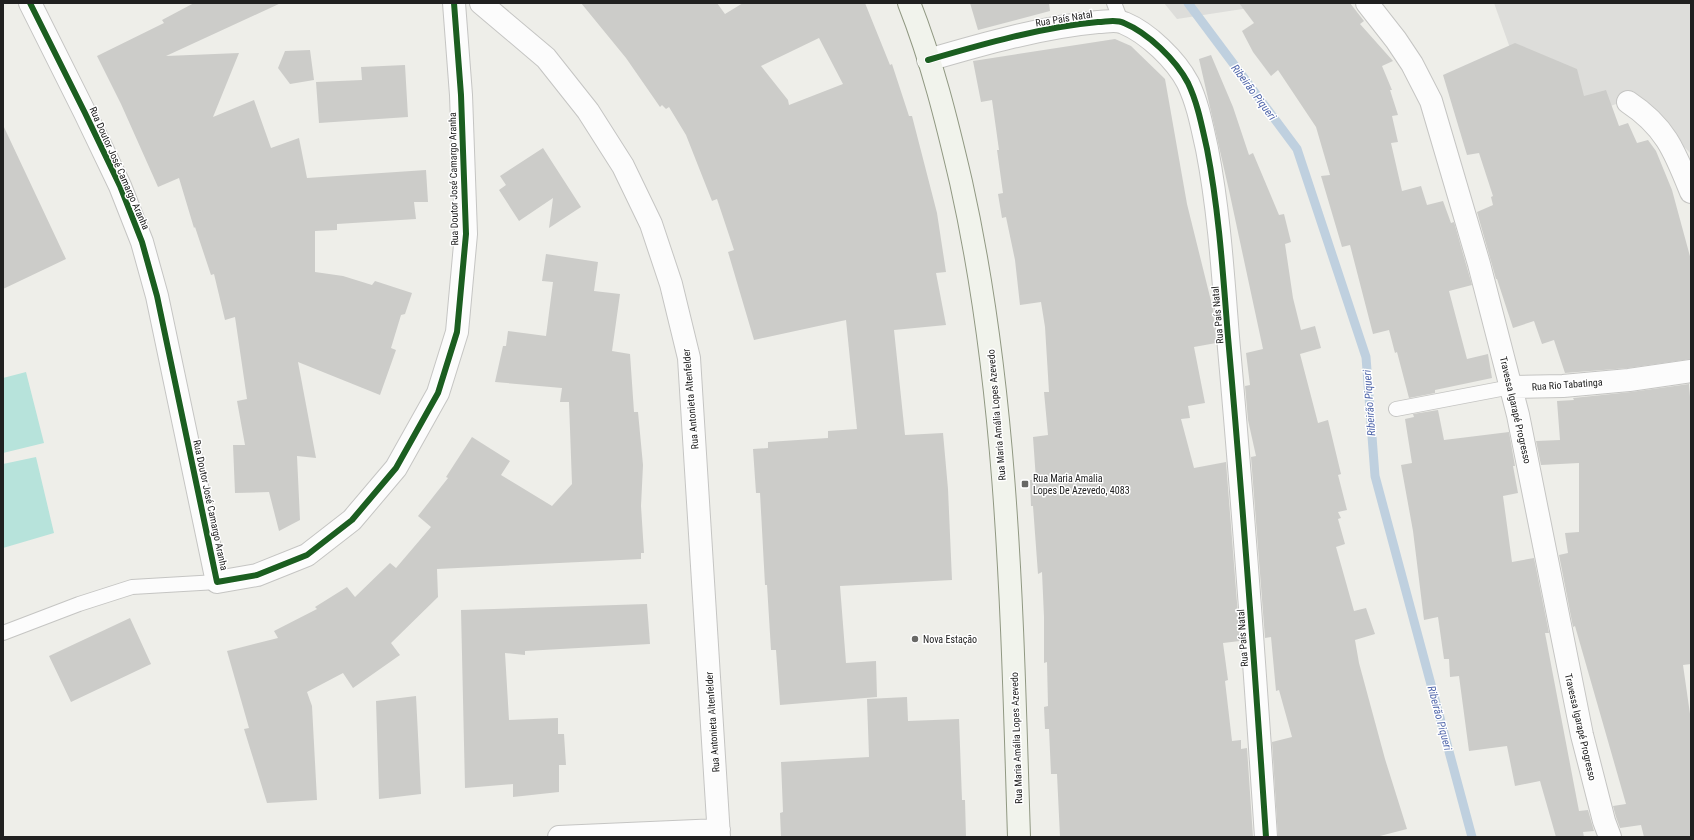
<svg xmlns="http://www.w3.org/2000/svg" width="1694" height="840" viewBox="0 0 1694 840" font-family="'Roboto Condensed',sans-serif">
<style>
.residential{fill:#ddddda}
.pitch{fill:#b7e3db}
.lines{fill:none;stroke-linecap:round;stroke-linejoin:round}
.stream{stroke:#bfd0df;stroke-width:9}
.building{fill:#ccccc9;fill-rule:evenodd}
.service-casing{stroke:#c5c5c3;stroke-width:16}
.minor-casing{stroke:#c5c5c3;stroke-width:24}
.secondary-casing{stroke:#909882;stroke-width:24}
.service{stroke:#fcfcfc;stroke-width:14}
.minor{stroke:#fcfcfc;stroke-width:22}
.secondary{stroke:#f1f3ec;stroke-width:22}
.cycleway-casing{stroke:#fff;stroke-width:8}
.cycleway{stroke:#1b5e20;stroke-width:6}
.poi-dot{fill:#686866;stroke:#fff;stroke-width:1.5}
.labels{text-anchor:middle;stroke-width:3;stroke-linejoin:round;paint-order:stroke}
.street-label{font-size:10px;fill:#202020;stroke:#fff}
.poi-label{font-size:10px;fill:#202020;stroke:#fff;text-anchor:start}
.water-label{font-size:11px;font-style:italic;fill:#5167ab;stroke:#fff}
</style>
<rect width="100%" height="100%" fill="#eeeee9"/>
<path class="residential" d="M1164 3H1282L1177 19Z
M1494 3H1691V154L1637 97 1539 130Z"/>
<path class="pitch" d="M26 372 44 443 3 453V378Z
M36 457 54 533 3 548V464Z"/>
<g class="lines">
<path class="stream" d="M1188 3 1297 149 1366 357 1375 476 1472 837"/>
</g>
<path class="building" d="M194 3H281L166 56 239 53 213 117 254 100 271 148 299 138 307 178 426 170 428 202H414L416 219 337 224V230L315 231V272L343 276 372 285 375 281 412 293 405 314 401 315 391 348 396 350 380 395 298 362 316 458 297 456 300 520 279 531 269 492 235 493 233 445H245L237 401 247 399 235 317 225 320 214 274 211 275 195 227 194 228 179 178 158 187 121 104 97 56 164 23 162 20Z
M581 3H717L725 14 743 3H865L890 65 892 64 909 116H912L937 213 946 272 936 273 946 325 894 330 905 435 943 433 948 489 952 580 840 586 846 663 876 661 877 697 780 705 776 650H771L767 585H765L760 493H756L753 449 768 448V442L828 438V431L857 429 846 320 754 340 728 252 734 250 717 199 712 201 686 135 669 107 666 109 662 105 660 107 626 58ZM819 38 843 84 789 105 788 100 761 66Z
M970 3H1049L1050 11 978 30Z
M1239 3H1350L1364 21 1360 24 1393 61 1382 66 1392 90H1390L1398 115 1392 116 1398 142 1391 143 1402 191 1421 186 1427 205 1443 201 1451 223 1454 222 1472 285 1449 291 1467 359 1488 354 1492 378 1435 390V393L1409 398 1397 352 1395 353 1389 330 1373 334 1350 245 1342 247 1321 176 1330 175 1316 127 1278 70 1271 76 1253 52 1242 31 1254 23Z
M1115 39 1131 46 1165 79 1187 204 1213 309 1216 343 1194 347 1205 403 1188 406 1190 418 1181 419 1194 468 1226 462 1240 641 1223 643 1228 680 1225 681 1232 741 1241 740V749L1247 748 1253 837H1060L1057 774H1051L1049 729H1045L1044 707 1048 706 1047 662 1044 663V617L1042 572 1038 574 1033 506H1031L1030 480H1036L1033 437 1048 435 1044 392H1049L1045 327 1041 302 1020 305 1015 260 1006 217 1002 218 998 194 1003 193 997 150H999L992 100 981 102 973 61Z
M1515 43 1577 69 1584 96 1606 90 1619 126 1628 123 1637 143 1648 140 1656 151 1672 190 1691 260V359L1628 368 1565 373 1554 340 1542 344 1534 321 1513 328 1497 279H1496L1477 212 1493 205 1491 197 1493 196 1479 153 1467 155 1443 75Z
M310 50 314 80 290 84 278 68 285 51Z
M1211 55 1233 107 1249 155 1253 153 1279 215 1284 214 1291 242 1285 244 1293 298 1301 330 1315 326 1321 348 1300 354 1318 423 1328 420 1341 474 1338 475 1347 510 1338 512 1341 518 1338 519 1345 544 1336 547 1354 611 1366 608 1375 634 1355 640 1359 663 1385 759 1407 829 1376 837H1278L1272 742 1292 737 1279 690 1276 691 1271 637 1265 638 1251 457 1256 456 1248 420 1245 386 1250 385 1246 353 1263 349 1230 195 1199 59Z
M405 65 408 117 319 123 316 82 362 80 361 67Z
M3 125 66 259 3 289Z
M543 148 581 207 549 228 553 198 519 221 499 190 506 185 500 176Z
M546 254 598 262 594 291 620 294 612 351 630 354 634 412H638L643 465 641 506 644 553H641V559L437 569 438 597 391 643 400 655 353 688 343 673 307 692 312 706 317 800 267 803 244 729 249 728 227 651 278 638 274 631 317 609 315 607 347 587 355 597 390 563 396 568 431 527 418 516 448 478 446 477 472 437 510 461 501 475 552 506 572 484 569 402H560L562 388 495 382 503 346H506L508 331 546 336 553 282 542 281Z
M1689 384 1691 410V664L1683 665 1691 721V837H1644L1641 825 1620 828 1616 817 1613 806 1626 804 1575 626 1573 627 1559 555 1568 553 1565 533 1579 532V463L1541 465 1536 441 1560 440 1557 401 1574 400 1573 398 1631 392Z
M1438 410 1444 440 1509 432 1515 466H1513L1518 493 1503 496 1512 562 1534 558 1549 633H1545L1579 811 1588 810 1594 831 1583 832 1584 837H1556L1540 781 1515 786 1507 746 1469 751 1459 676 1450 677 1449 659H1444L1438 617 1424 620 1413 531 1401 465 1412 463 1405 419 1414 417 1413 414Z
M647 604 650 644 525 651V655L505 653 509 720 558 718V734H564L566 765H559V792L513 797V784L465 788 461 610Z
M130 618 151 664 71 702 49 656Z
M416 696 421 794 379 799 376 701Z
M907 697 908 721 959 719 962 800H965L966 837H781L780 813 783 812 781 762 869 757 867 699Z"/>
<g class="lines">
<defs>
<path id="service" d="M1114 3 1121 21
M1396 409 1511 387
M3 633 79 604 132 587 217 582"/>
<path id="minor" d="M30 3 85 113 120 186 142 242 157 296 217 582 257 575 307 555 352 520 396 468 438 393 457 332 466 234 461 95 454 3
M481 3 546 58 588 111 623 166 651 224 671 284 689 358 719 837
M1367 3 1396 40 1412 64 1431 101 1479 264 1518 415 1582 735 1604 821 1610 837
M928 60C983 44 1042 27 1098 22 1106 22 1116 19 1124 23 1148 33 1176 60 1188 83 1198 104 1202 127 1207 149 1219 211 1223 274 1228 337 1243 504 1255 670 1266 837
M1628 102C1666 127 1675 152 1691 192
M1511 387 1563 386 1629 380 1691 371
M559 837 719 830"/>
<path id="secondary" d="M909 3C932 61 947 122 961 182 1009 397 1012 619 1019 837"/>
</defs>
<use href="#service" class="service-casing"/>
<use href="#minor" class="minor-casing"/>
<use href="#secondary" class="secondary-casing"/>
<use href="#service" class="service"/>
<use href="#minor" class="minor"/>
<use href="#secondary" class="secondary"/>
<defs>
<path id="cycleway" d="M30 3 85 113 120 186 142 242 157 296 217 582 257 575 307 555 352 520 396 468 438 393 457 332 466 234 461 95 454 3
M928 60C983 44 1042 27 1098 22 1106 22 1116 19 1124 23 1148 33 1176 60 1188 83 1198 104 1202 127 1207 149 1219 211 1223 274 1228 337 1243 504 1255 670 1266 837"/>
</defs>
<use href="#cycleway" class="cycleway-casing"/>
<use href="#cycleway" class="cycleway"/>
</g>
<g class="poi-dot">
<rect x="1021" y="480" width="8" height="8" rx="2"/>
<circle cx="915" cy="639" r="4"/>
</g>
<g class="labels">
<g class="street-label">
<text transform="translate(1064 18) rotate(-9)" y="4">Rua País Natal</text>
<text transform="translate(120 168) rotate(66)" y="4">Rua Doutor José Camargo Aranha</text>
<text transform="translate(453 179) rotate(-91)" y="4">Rua Doutor José Camargo Aranha</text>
<text transform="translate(1217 315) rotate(-95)" y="4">Rua País Natal</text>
<text transform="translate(1567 384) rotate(-4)" y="4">Rua Rio Tabatinga</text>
<text transform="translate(690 399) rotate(-95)" y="4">Rua Antonieta Altenfelder</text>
<text transform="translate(1516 410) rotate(77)" y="4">Travessa Igarapé Progresso</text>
<text transform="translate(996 415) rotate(-95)" y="4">Rua Maria Amália Lopes Azevedo</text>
<text transform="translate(211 505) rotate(78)" y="4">Rua Doutor José Camargo Aranha</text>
<text transform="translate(1242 638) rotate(-94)" y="4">Rua País Natal</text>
<text transform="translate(712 722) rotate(-94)" y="4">Rua Antonieta Altenfelder</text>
<text transform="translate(1581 727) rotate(77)" y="4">Travessa Igarapé Progresso</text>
<text transform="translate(1016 738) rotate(-92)" y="4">Rua Maria Amália Lopes Azevedo</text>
</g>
<g class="poi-label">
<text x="1033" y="482">Rua Maria Amalia<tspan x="1033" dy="12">Lopes De Azevedo, 4083</tspan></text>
<text x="923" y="643">Nova Estação</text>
</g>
<g class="water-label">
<text transform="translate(1254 92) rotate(53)" y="4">Ribeirão Piqueri</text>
<text transform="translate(1369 403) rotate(-94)" y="4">Ribeirão Piqueri</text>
<text transform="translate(1440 718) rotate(75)" y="4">Ribeirão Piqueri</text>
</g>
</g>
<rect width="1694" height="840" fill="none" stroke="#202020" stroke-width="8"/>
</svg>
